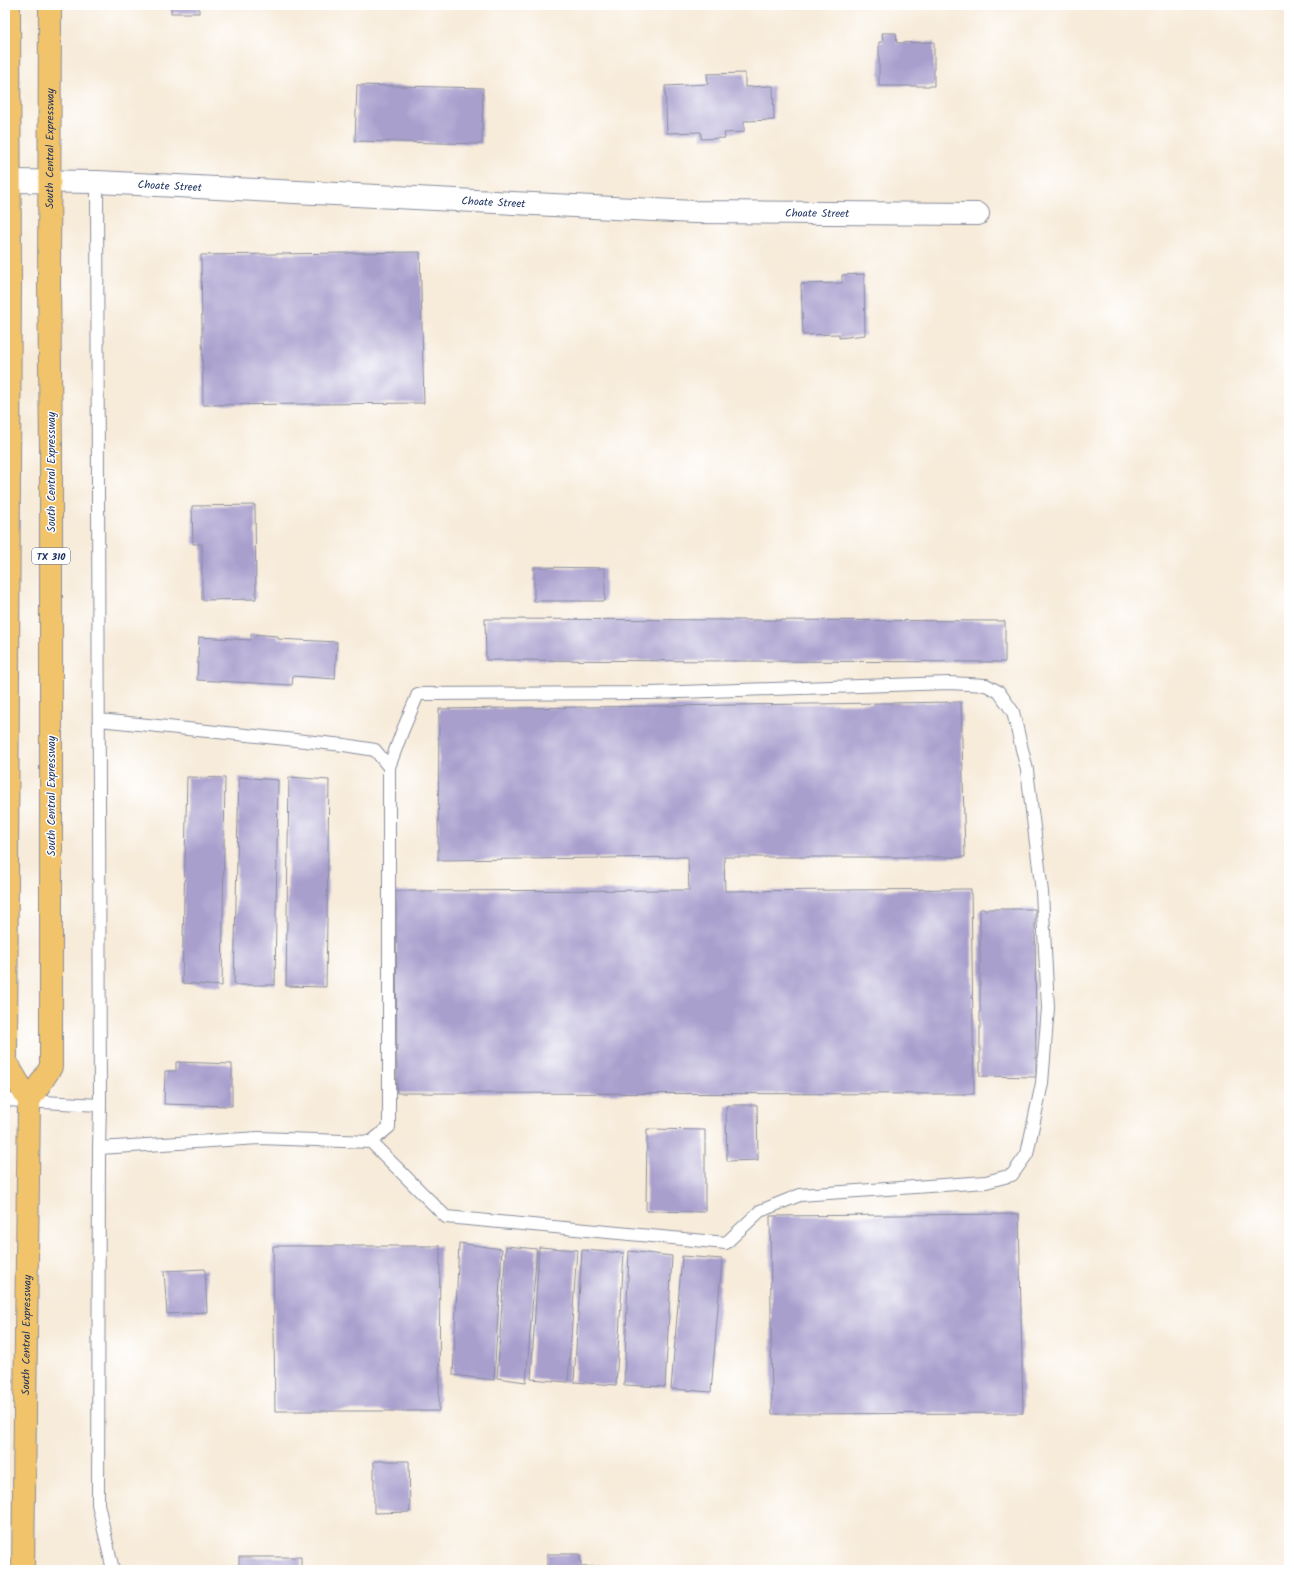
<svg xmlns="http://www.w3.org/2000/svg" width="1294" height="1575" viewBox="0 0 1294 1575" font-family="Kalam,sans-serif">
<style>
.building{fill:#a89fcd}
.lines{fill:none;stroke-linecap:round;stroke-linejoin:round}
.lane-casing{stroke:#898d9c;stroke-width:14}
.street-casing{stroke:#898d9c;stroke-width:24}
.primary-casing{stroke:#898d9c;stroke-width:24}
.lane{stroke:#fff;stroke-width:12}
.street{stroke:#fff;stroke-width:22}
.primary{stroke:#f1c36a;stroke-width:22}
.labels{text-anchor:middle;stroke-width:3;stroke-linejoin:round;paint-order:stroke}
.shield{fill:#fff;stroke:#5f6d8e;stroke-width:1}
.shield-label{font-size:10px;font-weight:bold;fill:#1b2f5e}
.street-label{font-size:11px;fill:#1b2f5e;stroke:#fff}
</style>
<rect width="100%" height="100%" fill="#fff"/>
<filter id="ink" filterUnits="userSpaceOnUse"><feTurbulence type="fractalNoise" baseFrequency=".025" numOctaves="2"/><feDisplacementMap in="SourceGraphic" scale="8" xChannelSelector="R" yChannelSelector="G"/><feConvolveMatrix kernelMatrix="1 2 1 2 8 2 1 2 1" color-interpolation-filters="sRGB"/></filter>
<filter id="wash" filterUnits="userSpaceOnUse"><feTurbulence type="fractalNoise" baseFrequency=".012" numOctaves="4" result="noise"/><feDisplacementMap in="SourceGraphic" scale="16" xChannelSelector="R" yChannelSelector="G"/><feGaussianBlur stdDeviation="0.9" result="paint"/><feColorMatrix in="noise" values="0 0 0 0 0 0 0 0 0 0 0 0 0 0 0 0 0 1.4 0 .05"/><feComposite in="paint" operator="in"/></filter>
<g filter="url(#wash)">
<rect width="100%" height="100%" fill="#f7ebd9"/>
<g id="blocks">
<path class="building" d="M171 5H199V13H171Z
M882 33H896L897 43 934 42V86H879V42H883Z
M745 73V87L773 86 774 120 744 121V132L724 133 725 138 701 139V132L667 133 665 86 708 84 707 74Z
M357 85 483 88 482 144 355 141Z
M420 252 424 403 203 405 201 255Z
M864 274 865 335 839 338V334L803 335 801 284 842 283V275Z
M255 505 256 599 202 600V544H193L192 506Z
M534 567 605 568V601H534Z
M485 619 1005 621V662L486 660Z
M251 634 278 636V639L337 642 335 679 293 676 292 685 197 680 199 637 251 640Z
M961 702 965 857H724L725 891 971 889 974 1094 397 1093 396 891 689 890 688 857 438 860 439 709Z
M187 777 225 778 222 986 182 983Z
M239 777 278 780 275 985H234Z
M289 777 329 780 326 987 286 986Z
M980 909H1035L1036 1077 980 1076Z
M176 1062 232 1064V1106L164 1104 165 1071H176Z
M732 1105H757L758 1160 727 1161 726 1106Z
M647 1129 705 1130V1212L646 1211Z
M1019 1214 1023 1413 772 1414 770 1216Z
M459 1243 502 1249 494 1380 453 1375Z
M273 1246H440L439 1411H275Z
M506 1246 537 1249 526 1382 497 1378Z
M539 1247 577 1250 568 1382 531 1379Z
M582 1250 624 1253 616 1385 574 1382Z
M629 1251 672 1256 665 1387 624 1385Z
M682 1256 722 1259 711 1392 671 1389Z
M205 1269 207 1312 167 1314 164 1271Z
M374 1461H409L410 1512 374 1513Z
M547 1554H580L581 1567 600 1566V1570H547Z
M239 1557H301V1570H239Z"/>
</g>
</g>
<g filter="url(#ink)">
<use href="#blocks" fill-opacity="0" stroke="#898d9c" stroke-width="1"/>
<g class="lines">
<defs>
<path id="lane" d="M97 182 100 1105 99 1148 98 1504 113 1570
M99 720 344 745 375 750 389 767V1127L371 1142 259 1138 99 1148
M5 1100 100 1105
M371 1142 446 1217 726 1243 760 1211 800 1195 986 1182 1012 1175 1027 1154 1042 1083 1048 1008 1042 892 1027 770 1013 712 999 692 986 685 949 683 650 693 418 694 402 732 389 767"/>
<g id="street">
<path id="s1" d="M9 181 97 182 694 212 978 214"/>
</g>
<g id="primary">
<path d="M9 5 10 281 6 1062 29 1101"/>
<path id="s2" d="M23 1570 29 1101 51 1067V448L49 284 50 5"/>
</g>
</defs>
<use href="#lane" class="lane-casing"/>
<use href="#street" class="street-casing"/>
<use href="#primary" class="primary-casing"/>
<use href="#lane" class="lane"/>
<use href="#street" class="street"/>
<use href="#primary" class="primary"/>
</g>
</g>
<g class="labels">
<rect class="shield" x="32" y="548" width="38" height="16" rx="3"/>
<g class="shield-label">
<text x="51" y="560">TX 310</text>
</g>
<g class="street-label">
<text dy="4" stroke="none"><textPath href="#s2" startOffset="1428">South Central Expressway</textPath></text>
<text dy="4" stroke="none"><textPath href="#s1" startOffset="161">Choate Street</textPath></text>
<text dy="4" stroke="none"><textPath href="#s1" startOffset="485">Choate Street</textPath></text>
<text dy="4" stroke="none"><textPath href="#s1" startOffset="809">Choate Street</textPath></text>
<text transform="translate(51 472) rotate(-90)" y="4">South Central Expressway</text>
<text transform="translate(51 796) rotate(-90)" y="4">South Central Expressway</text>
<text dy="4" stroke="none"><textPath href="#s2" startOffset="235">South Central Expressway</textPath></text>
</g>
</g>
<rect width="1294" height="1575" fill="none" stroke="#fff" stroke-width="20"/>
</svg>
